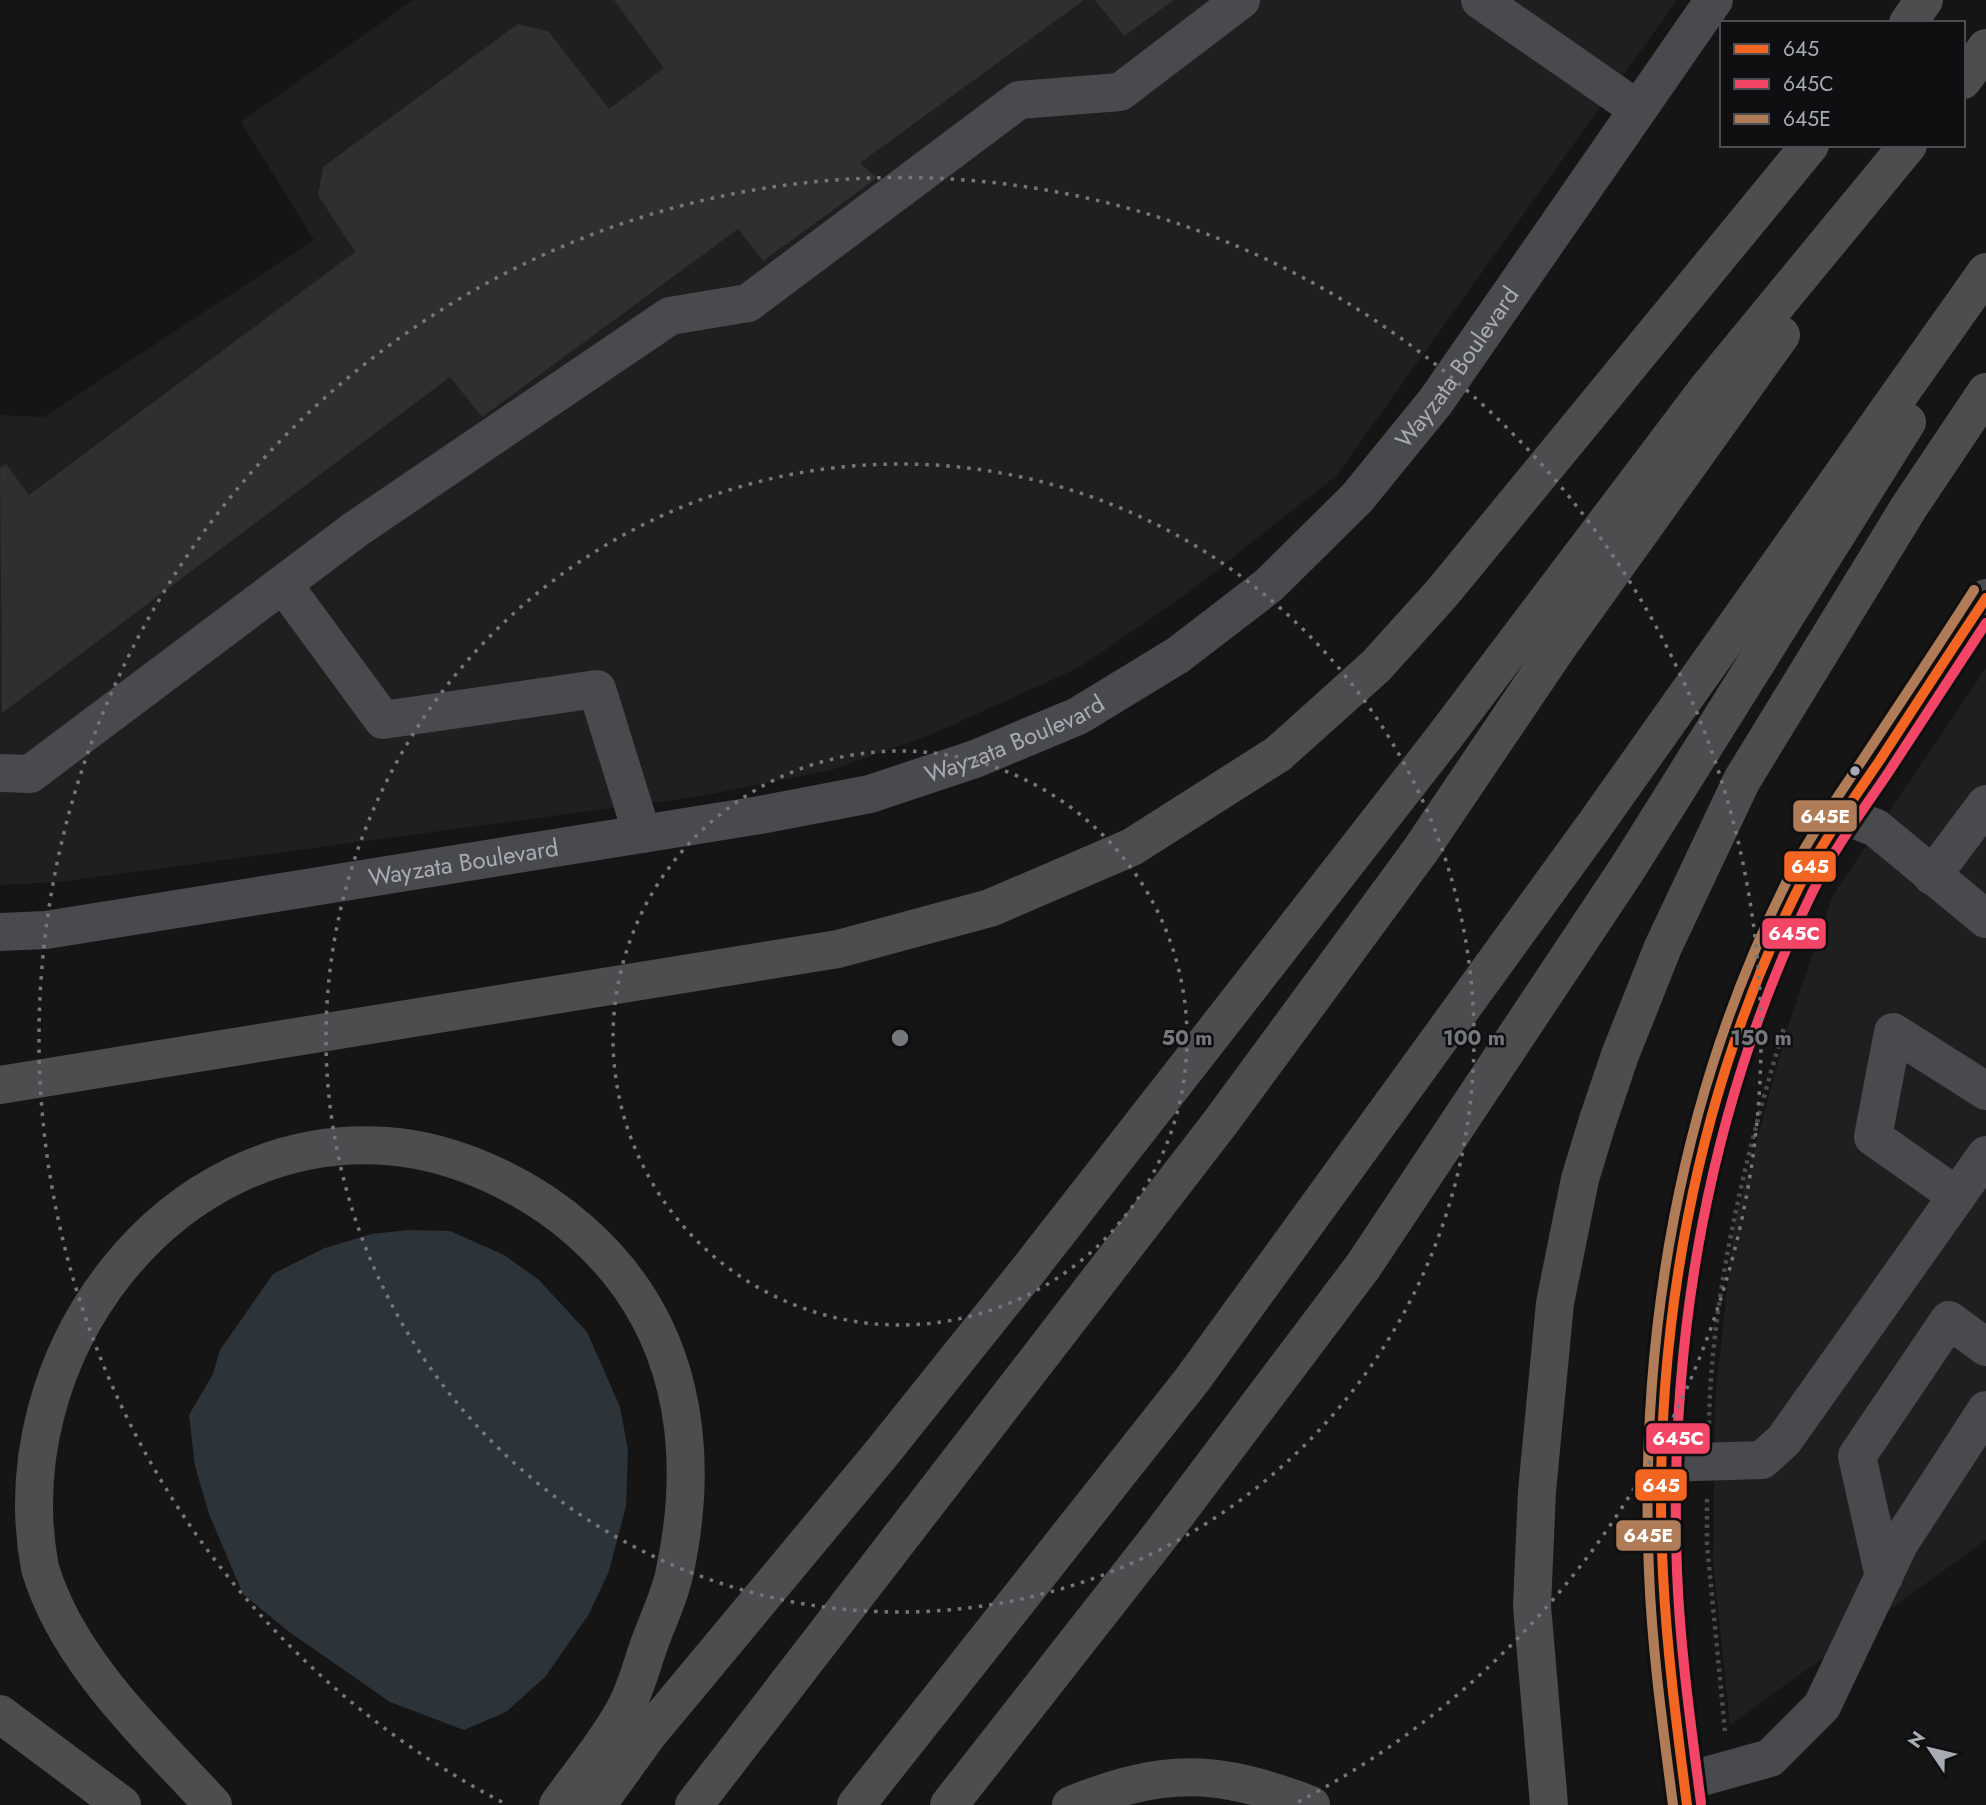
<svg xmlns="http://www.w3.org/2000/svg" width="1986" height="1805" viewBox="0 0 1986 1805" font-family="Jost,sans-serif">
<style>
.built{fill:#1f1f20}
.water{fill:#2d3439}
.building{fill:#2f2f30}
.lines{fill:none;stroke-linecap:round;stroke-linejoin:round}
.path{stroke:#4b4c4e;stroke-width:4.5;stroke-dasharray:3.5 5;stroke-linecap:butt}
.minor{stroke:#494a4e;stroke-width:38}
.highway{stroke:#4c4d4f;stroke-width:38}
.bus-1-casing{stroke:#0f0f11;stroke-width:16}
.bus-2-casing{stroke:#0f0f11;stroke-width:16}
.bus-3-casing{stroke:#0f0f11;stroke-width:16}
.bus-1{stroke:#f26522;stroke-width:10}
.bus-2{stroke:#f34667;stroke-width:10}
.bus-3{stroke:#b07c57;stroke-width:10}
.ring{fill:none;stroke:#74777c;stroke-width:3.5;stroke-dasharray:3.5 7}
.bus-dot{fill:#a7acb4;stroke:#0f0f11;stroke-width:2.5}
.labels{text-anchor:middle;stroke-width:5;stroke-linejoin:round;paint-order:stroke}
.street-label{font-size:24px;fill:#a7acb4;stroke:#0f0f11}
.centre{fill:#74777c;stroke:#0f0f11;stroke-width:3.5}
.ring-label{font-size:21px;text-anchor:middle;font-weight:bold;fill:#74777c;stroke:#0f0f11;stroke-width:5;stroke-linejoin:round;paint-order:stroke}
.line-badge{stroke:#0f0f11;stroke-width:2.5}
.badge-label{font-size:19px;text-anchor:middle;font-weight:bold;fill:#fff}
</style>
<rect width="100%" height="100%" fill="#151515"/>
<path class="built" d="M413 0H1677L1336 476 1189 592 1080 667 928 736 828 771 696 797 59 882 0 885V415L44 417 314 240 241 122Z
M1986 668V1540L1730 1725 1713 1561 1715 1401 1734 1225 1787 1029 1833 895Z"/>
<path class="water" d="M408 1230 450 1231 504 1255 539 1280 587 1332 620 1407 628 1450 626 1506 609 1571 589 1614 545 1677 506 1712 464 1730 390 1702 288 1631 243 1594 209 1514 195 1466 189 1415 213 1374 220 1350 273 1274 325 1248 372 1234Z"/>
<path class="building" d="M614 0H1084L860 163 877 178 763 261 738 229 482 417 450 377 2 713 0 468 6 464 29 495 355 252 318 195 323 167 518 24 548 31 609 109 664 68Z
M1095 0H1174L1124 36Z"/>
<g class="lines">
<path class="path" d="M1709 1424C1711 1294 1747 1149 1785 1025
M1707 1499V1544L1725 1731"/>
<g class="minor">
<path d="M1480 0 1636 108"/>
<path d="M283 584 383 720 597 689 642 834"/>
<path d="M0 773 30 774 356 529 670 316 748 303 1019 100 1120 92 1241 0"/>
<path d="M1843 815 1876 828 1986 919"/>
<path d="M1932 876 1986 804"/>
<path id="s1" d="M0 932 46 930 760 815 870 794 975 759 1078 716 1178 655 1269 585 1357 498 1436 401 1714 0"/>
<path d="M1957 1196 1873 1137 1893 1032 1986 1091"/>
<path d="M1663 1463 1762 1460 1784 1440 1986 1155"/>
<path d="M1884 1577 1857 1456 1949 1320 1986 1347"/>
<path d="M1684 1782 1770 1758 1822 1706 1899 1544 1986 1410"/>
<path d="M1687 1805C1637 1499 1655 1164 1800 886 1822 844 1850 804 1876 765 1913 710 1949 654 1986 598"/>
</g>
<path class="highway" d="M1908 23 1924 0
M1963 80 1986 48
M0 1085 838 949 990 908 1132 847 1278 754 1376 666 1442 593 1810 145
M0 1714 122 1805
M213 1805C149 1735 68 1662 40 1568 0 1356 168 1130 387 1146 456 1151 529 1186 580 1231 683 1321 702 1447 674 1575 669 1598 658 1620 650 1642 642 1664 636 1689 625 1709 607 1743 580 1774 558 1805
M597 1805 649 1733 881 1454 1030 1268 1442 740 1708 388 1908 145
M694 1805 1220 1123 1420 851 1555 651 1781 335
M856 1805 1192 1380 1594 826 1986 272
M949 1805 1163 1532 1364 1265 1629 866 1907 422
M1071 1805C1165 1767 1217 1769 1311 1805
M1549 1805 1532 1606 1537 1491 1555 1303 1580 1179 1598 1120 1620 1055 1663 947 1742 780 1909 507 1986 392"/>
<defs>
<path id="bus-1" d="M1687 1805C1677 1728 1667 1652 1663 1574 1651 1339 1694 1096 1800 885 1823 841 1852 801 1880 760 1915 706 1950 652 1986 598"/>
<path id="bus-2" d="M1701 1803C1691 1726 1680 1649 1677 1571 1668 1337 1709 1104 1812 893 1832 852 1860 814 1886 776 1919 725 1953 674 1986 623"/>
<path id="bus-3" d="M1673 1805C1663 1728 1652 1650 1649 1572 1639 1334 1680 1093 1788 879 1810 835 1840 794 1867 753 1903 699 1939 645 1974 590"/>
</defs>
<use href="#bus-1" class="bus-1-casing"/>
<use href="#bus-2" class="bus-2-casing"/>
<use href="#bus-3" class="bus-3-casing"/>
<use href="#bus-1" class="bus-1"/>
<use href="#bus-2" class="bus-2"/>
<use href="#bus-3" class="bus-3"/>
</g>
<g class="ring">
<circle cx="900" cy="1038" r="287"/>
<circle cx="900" cy="1038" r="574"/>
<path d="M502 1802A861 861 0 1 1 1298 1802"/>
</g>
<circle class="bus-dot" cx="1855" cy="771" r="6"/>
<g class="labels">
<g class="street-label">
<text dy="8" stroke="none"><textPath href="#s1" startOffset="1624">Wayzata Boulevard</textPath></text>
<text dy="8" stroke="none"><textPath href="#s1" startOffset="1036">Wayzata Boulevard</textPath></text>
<text dy="8" stroke="none"><textPath href="#s1" startOffset="469">Wayzata Boulevard</textPath></text>
</g>
</g>
<circle cx="900" cy="1038" r="10" class="centre"/>
<g class="ring-label">
<text x="1187" y="1045">50 m</text>
<text x="1474" y="1045">100 m</text>
<text x="1761" y="1045">150 m</text>
</g>
<g class="line-badge">
<rect x="1792" y="799" width="66" height="34" rx="7" fill="#b07c57"/>
<rect x="1783" y="850" width="54" height="33" rx="7" fill="#f26522"/>
<rect x="1761" y="917" width="66" height="33" rx="7" fill="#f34667"/>
<rect x="1645" y="1422" width="66" height="33" rx="7" fill="#f34667"/>
<rect x="1634" y="1468" width="54" height="34" rx="7" fill="#f26522"/>
<rect x="1615" y="1519" width="67" height="33" rx="7" fill="#b07c57"/>
</g>
<g class="badge-label">
<text x="1825" y="823">645E</text>
<text x="1810" y="873">645</text>
<text x="1794" y="940">645C</text>
<text x="1678" y="1445">645C</text>
<text x="1661" y="1492">645</text>
<text x="1648" y="1542">645E</text>
</g>
<rect x="1720" y="21" width="245" height="126" fill="#0f0f11" stroke="#4c4e52" stroke-width="2"/>
<rect x="1734" y="44" width="35" height="10" fill="#f26522" stroke="#4c4e52" stroke-width="2"/>
<text x="1783" y="56" font-size="21" fill="#a7acb4">645</text>
<rect x="1734" y="79" width="35" height="10" fill="#f34667" stroke="#4c4e52" stroke-width="2"/>
<text x="1783" y="91" font-size="21" fill="#a7acb4">645C</text>
<rect x="1734" y="114" width="35" height="10" fill="#b07c57" stroke="#4c4e52" stroke-width="2"/>
<text x="1783" y="126" font-size="21" fill="#a7acb4">645E</text>
<g transform="translate(1930 1749) rotate(305)" stroke="#0f0f11" stroke-width="5" paint-order="stroke">
<path d="M0-5L12 26L0 18L-12 26Z" fill="#a7acb4"/>
<text y="-10" font-size="19" font-weight="bold" text-anchor="middle" fill="#a7acb4">N</text>
</g>
</svg>
